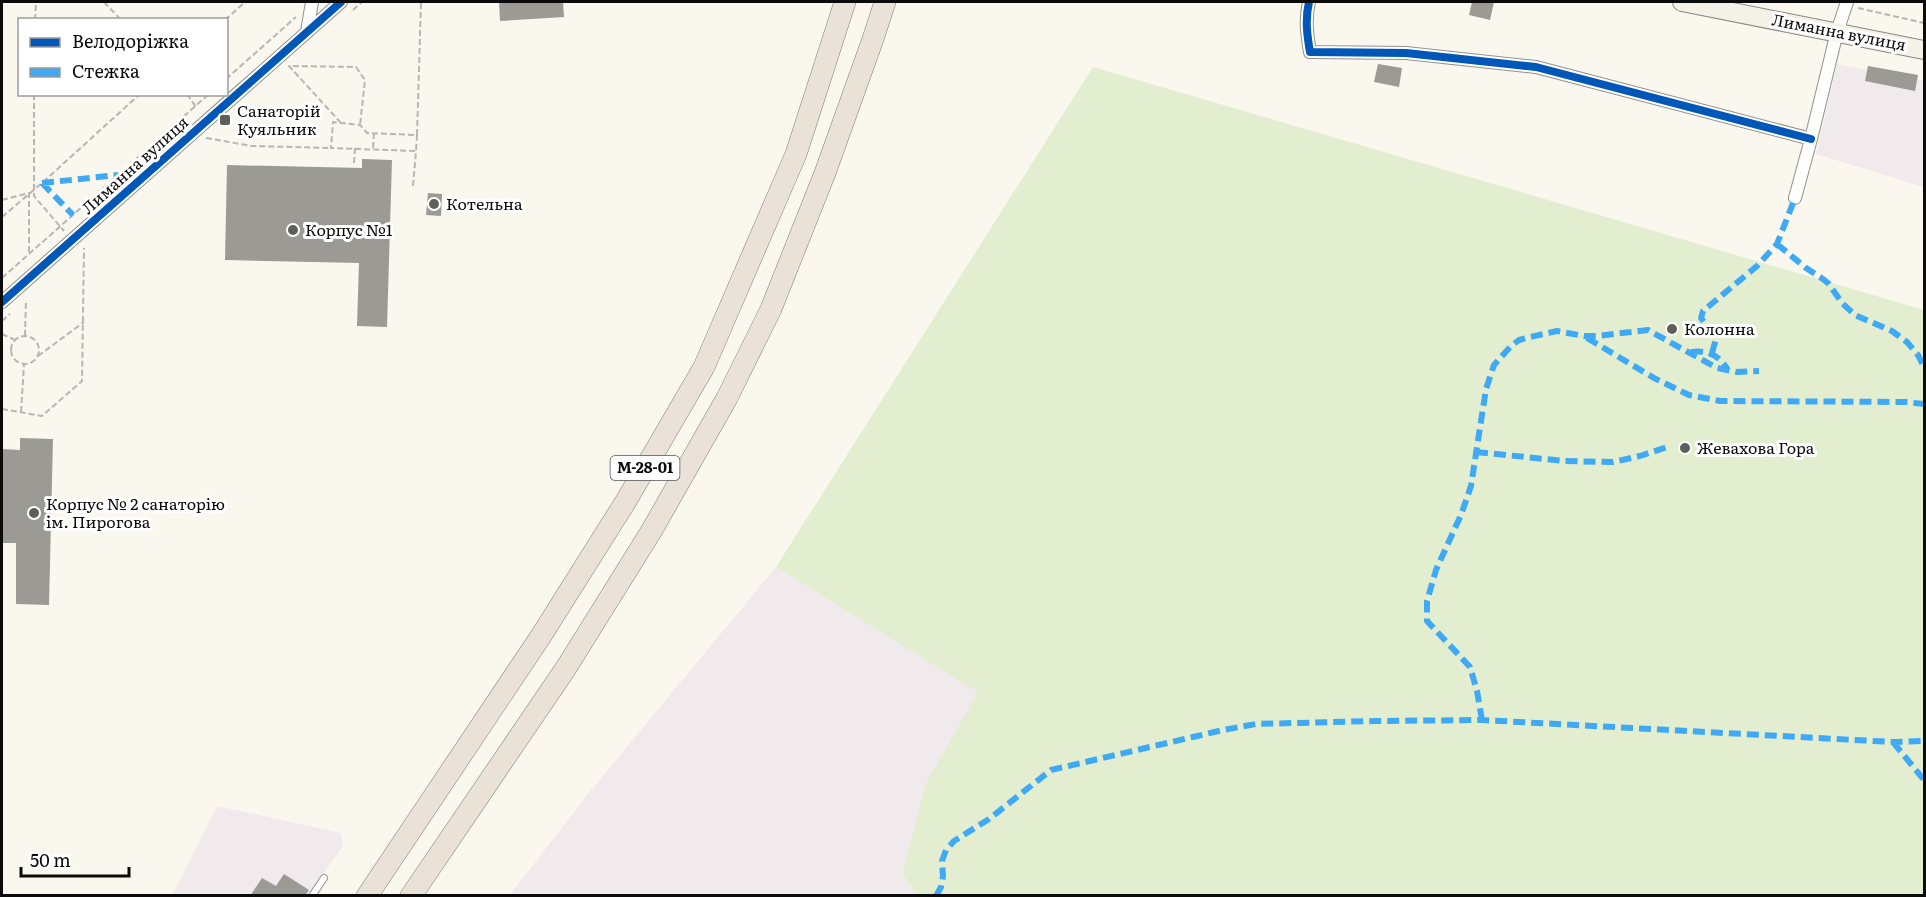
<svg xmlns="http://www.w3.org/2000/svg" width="1926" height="897" viewBox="0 0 1926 897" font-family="Literata,serif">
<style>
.industrial{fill:#f0eaec}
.green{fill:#e2eecf}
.building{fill:#9c9a95}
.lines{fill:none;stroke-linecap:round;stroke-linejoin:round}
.service-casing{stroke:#92918d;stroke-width:8}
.minor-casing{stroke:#92918d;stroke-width:14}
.secondary-casing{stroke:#898884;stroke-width:20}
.trunk-casing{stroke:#7f7f7a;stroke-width:22}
.path{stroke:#b7b6b5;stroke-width:2;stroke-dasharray:6 3;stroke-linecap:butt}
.service{stroke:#fefefc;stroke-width:6}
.minor{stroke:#fefefc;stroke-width:12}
.secondary{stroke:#f4f2e7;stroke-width:18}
.trunk{stroke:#eae2d6;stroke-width:21}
.quiet{stroke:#3fa9f5;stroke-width:6;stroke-dasharray:12 6;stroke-linecap:butt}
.cycleway-casing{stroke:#fff;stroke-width:11}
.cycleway{stroke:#0057b8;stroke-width:8}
.poi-dot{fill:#5e5e5a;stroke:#fff;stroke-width:2}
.labels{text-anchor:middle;stroke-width:6;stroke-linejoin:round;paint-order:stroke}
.shield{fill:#fff;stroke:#545454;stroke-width:1.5}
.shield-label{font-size:15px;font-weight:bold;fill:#0b0b0b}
.street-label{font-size:16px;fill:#0b0b0b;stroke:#fff}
.poi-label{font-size:16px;fill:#0b0b0b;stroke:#fff;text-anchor:start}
</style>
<rect width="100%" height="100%" fill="#f9f7ee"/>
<path class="industrial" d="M1837 64 1867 70 1868 66 1918 75 1917 79 1924 81V187L1816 154Z
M776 567 979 692 926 783 917 895 509 896 588 794Z
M217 806 341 833 343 846 308 895 172 896Z"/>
<path class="green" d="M1093 67 1924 310V895H918L903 873 926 783 978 692 776 567Z"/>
<path class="building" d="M499 2H563L564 17 500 21Z
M1472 2H1494L1490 20 1469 15Z
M1378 64 1402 68 1399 87 1374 82Z
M1868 66 1918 75 1915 91 1865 81Z
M362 159 392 160 387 327 357 326 359 263 225 260 227 165 362 168Z
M428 193 442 194 441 216 426 215Z
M20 438 53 439 49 605 16 604V543H2V449L20 450Z
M284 874 309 890 305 896H250L262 878 276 886Z"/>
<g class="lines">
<defs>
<path id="service" d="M312 896 324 878"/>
<path id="minor" d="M1309 2C1305 19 1307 35 1310 52L1406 53 1536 67 1811 139
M307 32 312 2
M1795 198 1811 139 1837 32 1847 2
M2 302 341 2"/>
<path id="secondary" d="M1682 2 1924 50"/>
<path id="trunk" d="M367 896 541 636 626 501 704 367 796 154 845 2
M411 896 566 668 652 530 727 398 771 309 825 173 873 39 885 2"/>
</defs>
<use href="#service" class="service-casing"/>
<use href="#minor" class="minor-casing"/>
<use href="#secondary" class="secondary-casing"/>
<use href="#trunk" class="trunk-casing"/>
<path class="path" d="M104 2 121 20
M1858 8 1924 23
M353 10 362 2
M35 20 36 2
M225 20 245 2
M226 79 296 17
M34 94V196L64 231
M187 94 196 107
M341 123 289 66 356 67 365 80 360 125
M417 135 421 2
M206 138 252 146 331 148
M373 148 374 133
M354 163 355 148
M413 186 416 151 331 148 333 122 360 125 367 133 417 135 416 151
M2 200 29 193V254
M2 217 42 183 140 94
M2 278 209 94
M2 321 10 314
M2 334 15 340
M11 350a14 14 0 1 1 28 0a14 14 0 1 1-28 0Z
M25 336 26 300
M38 356 84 322
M2 409 42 416 82 381 84 248
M21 412 24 364"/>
<use href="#service" class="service"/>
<use href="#minor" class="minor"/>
<use href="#secondary" class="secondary"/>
<use href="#trunk" class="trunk"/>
<path class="quiet" d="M42 183 118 175
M42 183 73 215
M1777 244 1806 268 1823 279 1829 284 1842 303 1855 315 1892 331 1907 342 1918 355 1924 367
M1587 338 1654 378 1689 395 1720 401 1905 402 1924 404
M1691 352C1708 350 1719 355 1728 370
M1712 353 1716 339 1701 318 1703 311 1757 266 1777 244 1795 198
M1476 452 1565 461 1613 462 1640 456 1667 447
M1482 720 1477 691 1470 667 1427 621V601L1436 570 1461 515 1471 486 1486 389 1494 365 1510 347 1519 340 1530 337 1557 331 1584 336H1597L1648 330 1717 368 1737 372 1759 371
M1893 742 1924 780
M936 896 941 887 943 876 942 861 946 850 954 841 989 819 1051 770 1223 730 1256 724 1375 721 1482 720 1893 742 1924 741"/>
<defs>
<path id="cycleway" d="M1309 2C1305 19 1307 35 1310 52L1406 53 1536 67 1811 139
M2 302 341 2"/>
</defs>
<use href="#cycleway" class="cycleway-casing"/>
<use href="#cycleway" class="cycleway"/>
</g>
<g class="poi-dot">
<rect x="219" y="114" width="12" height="12" rx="3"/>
<circle cx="434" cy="204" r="6"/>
<circle cx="293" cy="230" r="6"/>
<circle cx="1672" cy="329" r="6"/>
<circle cx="1685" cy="448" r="6"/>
<circle cx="34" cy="513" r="6"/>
</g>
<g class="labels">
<rect class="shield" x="610.5" y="456" width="69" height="24" rx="4.5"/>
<g class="shield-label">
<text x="645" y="473">М-28-01</text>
</g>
<g class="street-label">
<text transform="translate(1839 32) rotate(11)" y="6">Лиманна вулиця</text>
<text transform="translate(135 165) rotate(-42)" y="6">Лиманна вулиця</text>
</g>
<g class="poi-label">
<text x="237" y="117">Санаторій<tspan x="237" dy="18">Куяльник</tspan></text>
<text x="446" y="210">Котельна</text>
<text x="305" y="236">Корпус №1</text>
<text x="1684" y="335">Колонна</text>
<text x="1697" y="454">Жевахова Гора</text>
<text x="46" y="510">Корпус № 2 санаторію<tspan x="46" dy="18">ім. Пирогова</tspan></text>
</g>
</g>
<rect width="1926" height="897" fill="none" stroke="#0b0b0b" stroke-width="6"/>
<rect x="18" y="18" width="210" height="78" fill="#ffffff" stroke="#9d9d9d" stroke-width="1.5"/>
<rect x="30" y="38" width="30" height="9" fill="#0057b8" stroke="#9d9d9d" stroke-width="1.5"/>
<text x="72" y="48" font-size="18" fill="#0b0b0b">Велодоріжка</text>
<rect x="30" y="68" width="30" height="9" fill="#3fa9f5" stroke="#9d9d9d" stroke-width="1.5"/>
<text x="72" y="78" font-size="18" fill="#0b0b0b">Стежка</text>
<path d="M21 867v9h108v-9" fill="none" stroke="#0b0b0b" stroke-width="3"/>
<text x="30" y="867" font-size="18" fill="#0b0b0b" stroke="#ffffff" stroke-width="4.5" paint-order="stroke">50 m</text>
</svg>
